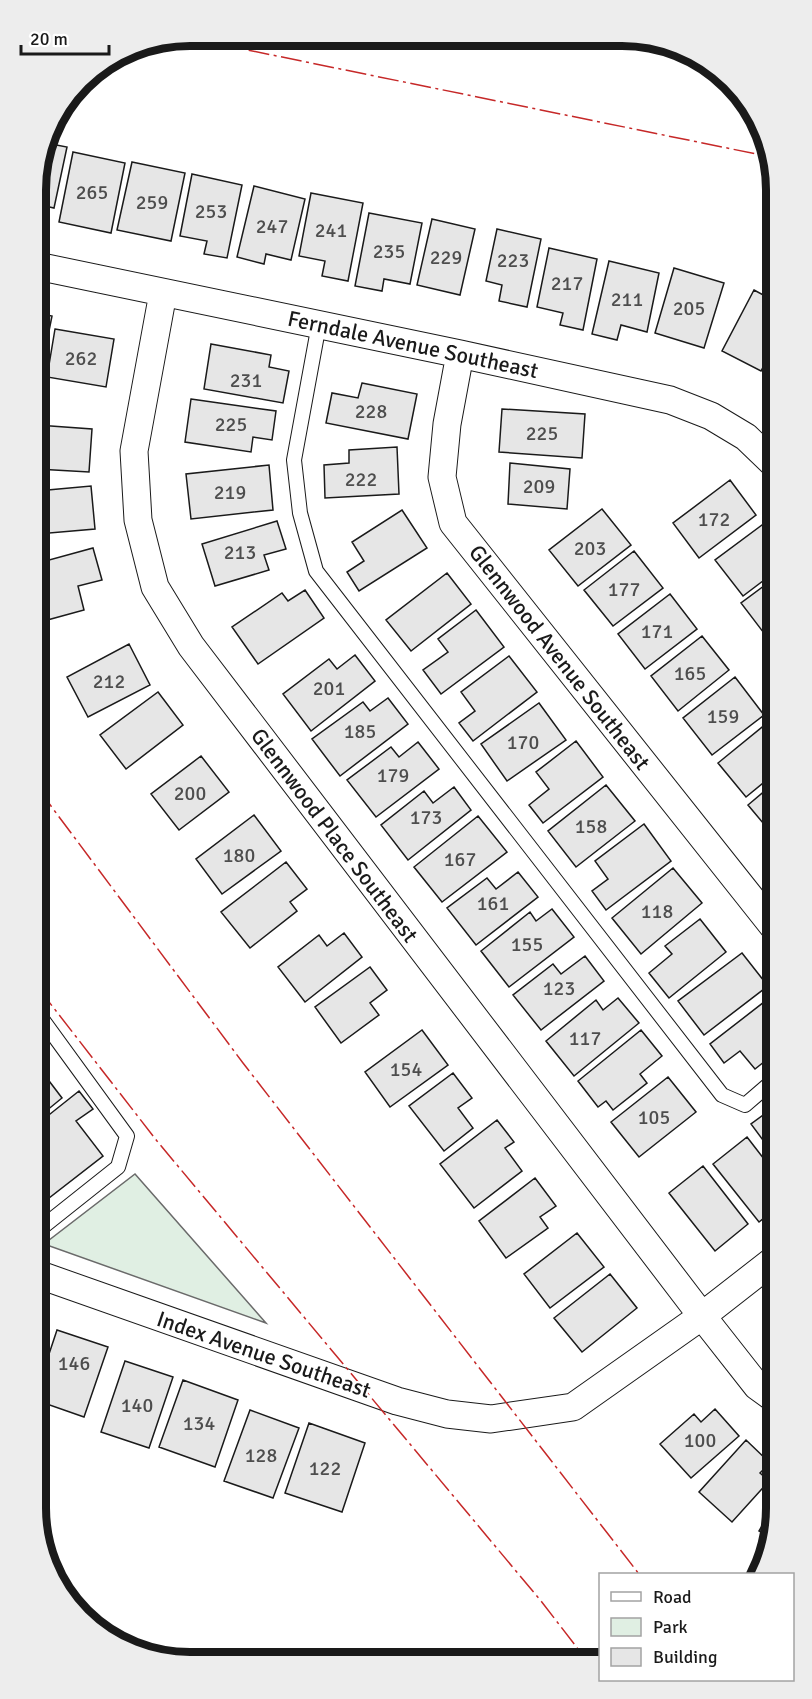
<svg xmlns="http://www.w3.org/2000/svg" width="812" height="1699" viewBox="0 0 812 1699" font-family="Signika,sans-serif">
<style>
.green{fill:#e0efe3;stroke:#6a6a6a;stroke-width:1.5}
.building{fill:#e6e6e6;stroke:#1a1a1a;stroke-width:1.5}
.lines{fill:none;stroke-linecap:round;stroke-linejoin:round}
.service-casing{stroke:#1a1a1a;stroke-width:16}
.minor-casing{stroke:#1a1a1a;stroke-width:29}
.service{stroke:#fff;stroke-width:14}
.minor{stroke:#fff;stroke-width:27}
.power{stroke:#c62828;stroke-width:1.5;stroke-dasharray:21 4.5 3 4.5;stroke-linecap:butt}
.labels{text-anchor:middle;stroke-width:4.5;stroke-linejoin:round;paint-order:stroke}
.number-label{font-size:20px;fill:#4d4d4d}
.street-label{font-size:22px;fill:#1a1a1a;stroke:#fff}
.rim{fill:none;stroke:#1a1a1a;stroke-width:8}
</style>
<rect width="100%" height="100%" fill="#fff"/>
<path class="green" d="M135 1174 266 1323 44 1244Z"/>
<path class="building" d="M46 143 67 147 54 208 36 204V180Z
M73 152 125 163 111 233 59 222Z
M132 162 185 173 171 241 117 230Z
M192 174 242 185 227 258 204 254 207 241 180 236Z
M254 186 305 199 291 260 266 254 264 264 237 257Z
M311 193 363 203 348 281 322 276 325 261 299 256Z
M369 213 422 223 410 284 384 279 382 291 355 286Z
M432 219 475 229 460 295 417 285Z
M497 229 541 239 527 307 499 301 502 285 486 281Z
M549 248 597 259 583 330 560 325 563 313 537 307Z
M609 261 659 273 647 332 621 325 617 340 592 334Z
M674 268 724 283 704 348 655 333Z
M754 290 771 299V352L761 371 722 351Z
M37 313 52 316 37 391Z
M55 329 114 339 106 387 47 377Z
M211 344 271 355 269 367 289 371 283 403 204 389Z
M362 383 417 394 408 439 326 423 332 393 358 398Z
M191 399 276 411 272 440 253 437 251 452 185 442Z
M502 409 585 414 582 458 499 452Z
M37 425 92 429 89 472 37 469Z
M397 447 399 494 325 498 324 465 349 463V450Z
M510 463 570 469 567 509 508 504Z
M269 465 273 510 191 519 186 474Z
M730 480 756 515 699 558 673 523Z
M91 486 95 529 38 534 37 491Z
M602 509 631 545 578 586 549 550Z
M402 510 427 548 359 591 347 572 364 561 352 542Z
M277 521 286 549 264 555 269 570 215 586 202 544Z
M762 525 772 538V555L768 558 772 563V574L743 596 715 560Z
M93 548 102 580 78 586 84 610 40 622 38 616V563Z
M634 551 663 588 613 626 584 590Z
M447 573 471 604 411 651 386 620Z
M772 580V639L770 641 741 603Z
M305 590 324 618 258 664 232 627 282 593 288 601Z
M670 594 697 629 645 669 618 634Z
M476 610 504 647 441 694 423 670 448 652 438 639Z
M702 636 729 670 678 711 651 676Z
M129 644 150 685 88 717 67 677Z
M355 655 375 681 311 731 283 694 329 659 337 669Z
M509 656 537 692 473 741 459 723 475 711 461 692Z
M735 677 764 715 712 755 683 718Z
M158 692 183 725 126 769 100 735Z
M388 698 408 724 340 776 312 739 363 702 370 711Z
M539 703 566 740 507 781 481 744Z
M772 719 773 775 746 797 718 763Z
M576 741 603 777 543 823 529 805 549 789 536 772Z
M418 742 439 769 376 817 347 780 391 747 399 757Z
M201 756 229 792 179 830 151 794Z
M773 784V835L748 805Z
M606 785 635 821 576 867 548 831Z
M454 787 471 810 408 860 381 825 424 791 433 803Z
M254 815 281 851 222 894 196 859Z
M478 816 507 852 442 902 414 867Z
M644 824 671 861 606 910 592 891 608 879 595 861Z
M286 862 307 889 290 902 297 911 250 948 221 912Z
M673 868 702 903 641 954 612 918Z
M518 872 538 897 476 945 447 908 487 878 496 889Z
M552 909 574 937 509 987 481 951 530 912 536 921Z
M700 919 726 952 669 998 649 973 672 954 665 946Z
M344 933 362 957 305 1002 278 967 319 935 327 946Z
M742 953 768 986 704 1035 678 1001Z
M585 956 604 981 541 1030 513 995 553 964 561 974Z
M370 967 387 990 370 1003 379 1015 341 1043 315 1007Z
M773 995 774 1054 755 1069 740 1051 724 1063 710 1044Z
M618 998 639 1023 574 1076 546 1041 596 1000 603 1010Z
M422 1030 448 1065 390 1107 365 1072Z
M641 1030 662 1056 640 1074 647 1083 613 1110 606 1101 598 1107 578 1081Z
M40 1069 62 1098 40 1116Z
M453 1073 472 1098 458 1108 473 1128 444 1151 409 1106Z
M668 1077 696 1112 639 1157 611 1122Z
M79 1091 93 1109 76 1121 103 1156 40 1205V1122Z
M774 1107V1155L751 1124Z
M497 1120 514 1142 505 1148 522 1171 474 1208 440 1164Z
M747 1137 774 1172 775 1209 759 1222 713 1164Z
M703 1166 748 1224 715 1251 669 1193Z
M535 1178 556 1206 540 1217 548 1228 506 1258 479 1221Z
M577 1233 604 1267 550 1308 524 1274Z
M610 1274 637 1308 582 1352 554 1318Z
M57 1330 108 1347 84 1417 41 1402V1378Z
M41 1331 48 1334 41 1354Z
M125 1361 173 1377 149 1448 101 1432Z
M183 1380 238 1400 215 1467 159 1447Z
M715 1409 739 1436 691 1478 660 1444 694 1414 701 1422Z
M250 1410 299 1428 273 1498 224 1481Z
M309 1423 365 1443 342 1512 285 1493Z
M746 1440 770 1463 760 1473 769 1481 732 1522 699 1492Z
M776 1502V1519L769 1536 759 1531Z"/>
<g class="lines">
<defs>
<path id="service" d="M319 324 294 460 300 513 316 571 722 1095 745 1105 774 1080
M39 1015 127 1136 118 1167 40 1229"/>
<path id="minor" d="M37 266 460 354 670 400 711 416 746 437 772 462
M163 293 134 451 138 520 155 587 191 646 702 1316 757 1386 775 1399
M460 354 447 424 442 477 453 523 773 926
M40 1275 397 1401 447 1414 491 1419 573 1407 702 1316 775 1259"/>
</defs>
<use href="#service" class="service-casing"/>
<use href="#minor" class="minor-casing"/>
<use href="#service" class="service"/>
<use href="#minor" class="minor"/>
<path class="power" d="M184 37 771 157
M39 790 243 1063 639 1574
M39 989 157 1141 541 1601 585 1658"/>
</g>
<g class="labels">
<g class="number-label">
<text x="92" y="199">265</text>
<text x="152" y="209">259</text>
<text x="211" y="218">253</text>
<text x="272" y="233">247</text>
<text x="331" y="237">241</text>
<text x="389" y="258">235</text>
<text x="446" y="264">229</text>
<text x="513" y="267">223</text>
<text x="567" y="290">217</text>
<text x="627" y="306">211</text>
<text x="689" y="315">205</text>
<text x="81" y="365">262</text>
<text x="246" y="387">231</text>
<text x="371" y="418">228</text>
<text x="231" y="431">225</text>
<text x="542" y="440">225</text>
<text x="361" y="486">222</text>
<text x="539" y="493">209</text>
<text x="230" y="499">219</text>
<text x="714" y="526">172</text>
<text x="590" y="555">203</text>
<text x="240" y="559">213</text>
<text x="624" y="596">177</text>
<text x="657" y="638">171</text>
<text x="690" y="680">165</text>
<text x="109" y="688">212</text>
<text x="329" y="695">201</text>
<text x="723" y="723">159</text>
<text x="360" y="738">185</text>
<text x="523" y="749">170</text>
<text x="393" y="782">179</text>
<text x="190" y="800">200</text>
<text x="426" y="824">173</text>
<text x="591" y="833">158</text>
<text x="239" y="862">180</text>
<text x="460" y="866">167</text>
<text x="493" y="910">161</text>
<text x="657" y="918">118</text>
<text x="527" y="951">155</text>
<text x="559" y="995">123</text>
<text x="585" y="1045">117</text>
<text x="406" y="1076">154</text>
<text x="654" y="1124">105</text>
<text x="74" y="1370">146</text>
<text x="137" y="1412">140</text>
<text x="199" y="1430">134</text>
<text x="700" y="1447">100</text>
<text x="261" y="1462">128</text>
<text x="325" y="1475">122</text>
</g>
<g class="street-label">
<text transform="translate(413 344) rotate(12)" y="8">Ferndale Avenue Southeast</text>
<text transform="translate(560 657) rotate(52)" y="8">Glennwood Avenue Southeast</text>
<text transform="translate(335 835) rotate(53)" y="8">Glennwood Place Southeast</text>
<text transform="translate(264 1354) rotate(19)" y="8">Index Avenue Southeast</text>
</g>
</g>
<path d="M0 0H812V1699H0ZM190 46H622A144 144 0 0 1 766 190V1508A144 144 0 0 1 622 1652H190A144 144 0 0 1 46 1508V190A144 144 0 0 1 190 46Z" fill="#ededed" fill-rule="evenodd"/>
<path class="rim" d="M190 46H622A144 144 0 0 1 766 190V1508A144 144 0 0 1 622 1652H190A144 144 0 0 1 46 1508V190A144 144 0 0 1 190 46Z"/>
<rect x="599" y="1573" width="195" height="108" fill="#ffffff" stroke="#a3a3a3" stroke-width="1.5"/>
<rect x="611" y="1592" width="30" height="9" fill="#ffffff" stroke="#a3a3a3" stroke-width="1.5"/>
<text x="653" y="1603" font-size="18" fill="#1a1a1a">Road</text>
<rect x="611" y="1618" width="30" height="18" fill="#e0efe3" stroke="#a3a3a3" stroke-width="1.5"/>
<text x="653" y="1633" font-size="18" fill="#1a1a1a">Park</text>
<rect x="611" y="1648" width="30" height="18" fill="#e6e6e6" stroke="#a3a3a3" stroke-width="1.5"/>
<text x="653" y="1663" font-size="18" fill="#1a1a1a">Building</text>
<path d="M21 45v9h88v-9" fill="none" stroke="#1a1a1a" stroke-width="3"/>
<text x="30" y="45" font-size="18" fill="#1a1a1a" stroke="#ffffff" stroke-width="4.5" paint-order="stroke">20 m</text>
</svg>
